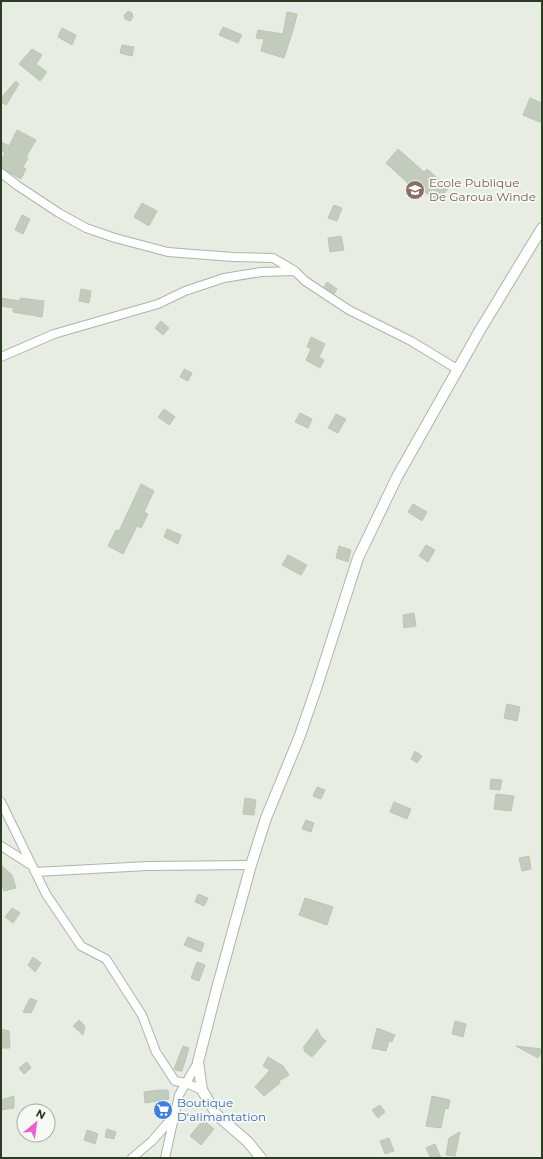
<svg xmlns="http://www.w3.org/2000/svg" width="543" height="1159" viewBox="0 0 543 1159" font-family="Montserrat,sans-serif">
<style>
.building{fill:#c2cbbc;stroke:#bdc6b6}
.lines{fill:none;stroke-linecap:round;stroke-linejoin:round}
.minor-casing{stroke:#acb5a6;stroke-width:10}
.tertiary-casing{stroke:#acb5a6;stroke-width:12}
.minor{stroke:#fff;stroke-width:8}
.tertiary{stroke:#fff;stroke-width:10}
.labels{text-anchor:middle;stroke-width:3.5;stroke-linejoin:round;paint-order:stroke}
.education-label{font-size:12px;fill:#785e54;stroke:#f7f9f4;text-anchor:start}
.shop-label{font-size:12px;fill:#366cbe;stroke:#f7f9f4;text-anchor:start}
</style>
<rect width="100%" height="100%" fill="#e8ede3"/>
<path class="building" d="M128 11 132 13 133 17 130 21 125 19 124 15Z
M287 12 297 14 294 27 284 58 261 51 264 39 256 38 258 30 283 34Z
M223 27 242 35 238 43 219 35Z
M62 28 76 35 72 45 58 37Z
M122 45 134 47 132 56 120 53Z
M32 49 42 55 36 64 47 72 40 81 19 64Z
M16 81 19 84 6 105 1 102V98Z
M530 98 542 103V123L523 115Z
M17 130 36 140 26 157 28 158 23 167 26 169 21 179 1 168V160L5 153 1 151V142L9 146Z
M398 149 424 172 427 169 449 188 436 202 412 180 409 184 386 163Z
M142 203 157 211 149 226 134 217Z
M334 205 342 208 337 221 328 218Z
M22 215 30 219 23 234 15 230Z
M341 236 344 250 330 252 328 238Z
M327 282 337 289 334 294 324 287Z
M81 289 91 291 89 303 79 301Z
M1 298 20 301V298L44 301 42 317 13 312V308L1 306Z
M161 321 169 328 163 335 155 328Z
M311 337 325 344 319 357 324 360 320 368 306 360 311 349 307 347Z
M184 369 192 373 188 381 180 377Z
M164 409 175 417 169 425 158 417Z
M300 413 312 419 308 428 295 422Z
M336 414 346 419 338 433 328 428Z
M141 484 154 491 144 512 148 514 141 528 137 526 123 554 108 546 116 530 119 531Z
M413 504 427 512 422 521 408 512Z
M167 529 181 535 178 544 164 537Z
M426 545 435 550 428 562 419 556Z
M339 546 351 550 348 562 336 558Z
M288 555 307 565 301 575 282 565Z
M414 613 416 626 404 628 403 615Z
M507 704 520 707 517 721 504 718Z
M415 751 422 756 417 763 411 759Z
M491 779 502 780 500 790 490 789Z
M317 787 325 790 321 799 313 796Z
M496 794 514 796 511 811 494 809Z
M245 798 256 800 254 815 243 814Z
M394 802 411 809 407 819 390 812Z
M306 820 314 823 311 832 302 829Z
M529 856 531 869 522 871 519 858Z
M1 865 12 875 16 888 4 891 1 880Z
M198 894 208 898 204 906 195 902Z
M305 898 333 907 327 925 299 915Z
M12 908 20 913 13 923 5 917Z
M188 937 204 943 201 952 184 945Z
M33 957 41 963 35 972 28 965Z
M197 962 205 965 199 981 191 978Z
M30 998 37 1001 31 1013 23 1012Z
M79 1020 85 1026 83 1035 73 1026Z
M455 1021 466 1024 463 1037 452 1034Z
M377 1028 395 1035 392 1042 389 1041 386 1051 372 1048Z
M1 1029 9 1031 10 1048H1Z
M317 1029 321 1037 326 1041 312 1057 304 1051 305 1049 303 1048Z
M183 1046 189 1048 182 1071H179L174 1069Z
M516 1046 542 1049V1051L538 1058Z
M268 1057 283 1066 289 1075 279 1081 280 1083 264 1096 255 1087 270 1070 263 1066Z
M27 1062 31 1068 24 1074 19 1068Z
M159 1090H168L169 1099 145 1103 144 1092Z
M14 1096V1108L1 1110V1100Z
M432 1096 450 1100 448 1109 445 1108 441 1128 426 1126Z
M380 1105 385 1112 378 1118 372 1110Z
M203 1120 214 1129 201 1145 190 1136Z
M107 1129 116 1132 114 1139 105 1137Z
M87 1130 98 1134 95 1144 84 1140Z
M460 1132 455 1156 446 1155 449 1138Z
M389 1138 394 1151 385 1154 380 1141Z
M435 1144 441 1158H431L426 1148Z"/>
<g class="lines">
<defs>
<path id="minor" d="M1 173 18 186 59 213 86 228 115 238 168 252 233 257 273 258 295 271 305 281 349 310 411 341 457 369
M1 357 54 334 158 304 185 291 224 278 261 272 294 271
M1 802 46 894 81 946 106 959 142 1015 156 1052 175 1081 186 1083 202 1090
M1 846 31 865
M35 872 148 866 251 865
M132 1158 152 1141 174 1116
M165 1158 179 1095 198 1062"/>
<path id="tertiary" d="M261 1158 248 1142 217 1115 202 1090 198 1062 216 992 251 865 266 818 299 738 317 686 358 558 397 477 480 330 542 228"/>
</defs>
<use href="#minor" class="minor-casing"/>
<use href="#tertiary" class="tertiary-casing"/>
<use href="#minor" class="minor"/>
<use href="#tertiary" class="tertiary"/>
</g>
<defs>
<symbol id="school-disc" viewBox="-11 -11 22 22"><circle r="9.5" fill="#8d6e63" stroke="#f7f9f4"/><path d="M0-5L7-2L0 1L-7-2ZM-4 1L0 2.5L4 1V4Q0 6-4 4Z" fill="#fff"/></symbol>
<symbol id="supermarket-disc" viewBox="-11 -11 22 22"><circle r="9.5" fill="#3f7fe0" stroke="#f7f9f4"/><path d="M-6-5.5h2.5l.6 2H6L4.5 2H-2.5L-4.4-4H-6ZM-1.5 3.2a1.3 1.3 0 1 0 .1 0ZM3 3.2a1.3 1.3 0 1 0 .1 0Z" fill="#fff"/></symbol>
</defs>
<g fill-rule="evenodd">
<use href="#school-disc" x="404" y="179" width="22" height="22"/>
<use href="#supermarket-disc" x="152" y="1099" width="22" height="22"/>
</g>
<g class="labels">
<g class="education-label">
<text x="429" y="187">Ecole Publique<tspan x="429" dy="14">De Garoua Winde</tspan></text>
</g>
<g class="shop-label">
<text x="177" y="1107">Boutique<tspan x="177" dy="14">D'alimantation</tspan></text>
</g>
</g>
<rect width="543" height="1159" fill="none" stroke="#2b3e23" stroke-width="4"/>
<g transform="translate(36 1123) rotate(29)"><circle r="19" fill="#f7f9f4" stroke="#a5aea0"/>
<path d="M0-3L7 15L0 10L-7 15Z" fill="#ee60cf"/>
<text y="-6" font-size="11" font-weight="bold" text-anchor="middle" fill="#2b3e23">N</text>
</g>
</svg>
